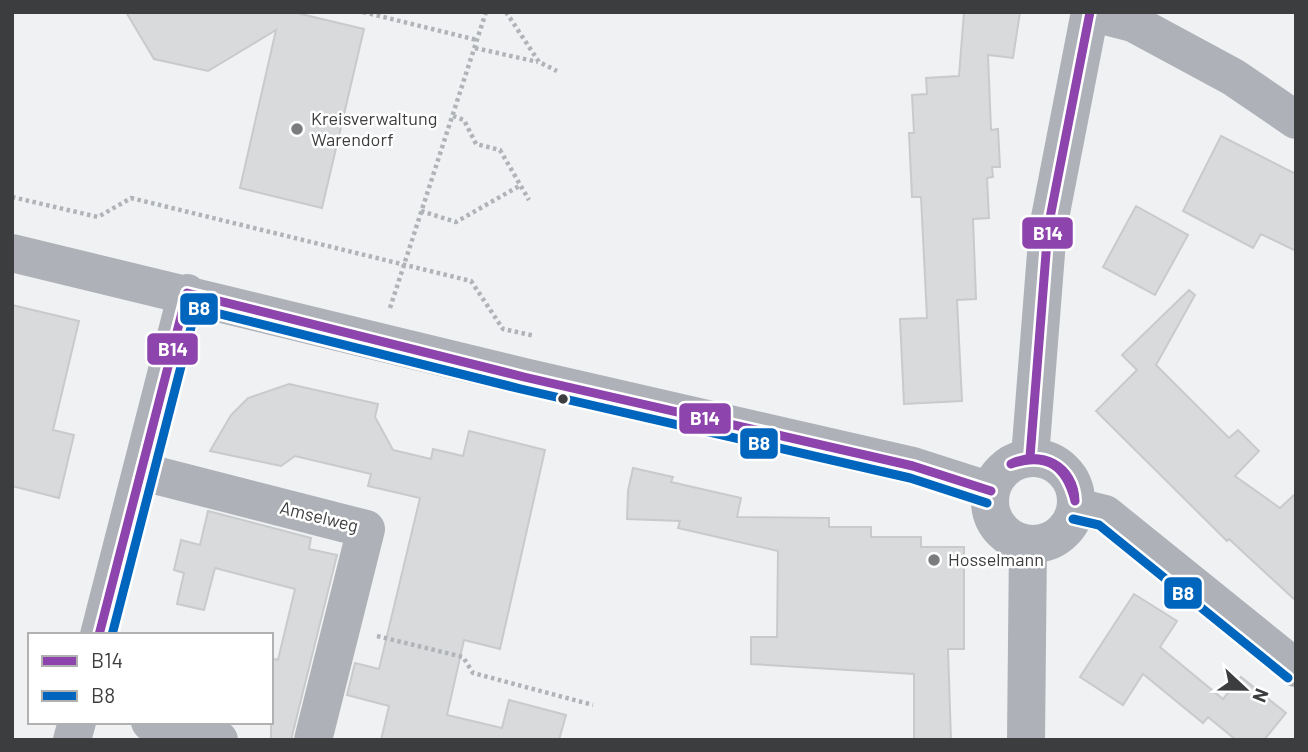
<svg xmlns="http://www.w3.org/2000/svg" width="1308" height="752" viewBox="0 0 1308 752" font-family="Barlow,sans-serif">
<style>
.building{fill:#d9dadb;stroke:#c9cacb;stroke-width:2}
.lines{fill:none;stroke-linecap:round;stroke-linejoin:round}
.path{stroke:#b0b3b8;stroke-width:4.5;stroke-dasharray:3.5 3.5;stroke-linecap:butt}
.minor{stroke:#afb1b8;stroke-width:38}
.bus-1-casing{stroke:#fff;stroke-width:14}
.bus-2-casing{stroke:#fff;stroke-width:14}
.bus-1{stroke:#8e44ad;stroke-width:9}
.bus-2{stroke:#0065bd;stroke-width:9}
.poi-dot{fill:#7b7c7d;stroke:#fff;stroke-width:2.5}
.bus-dot{fill:#3c3d3e;stroke:#fff;stroke-width:2.5}
.labels{text-anchor:middle;stroke-width:5;stroke-linejoin:round;paint-order:stroke}
.poi-label{font-size:18px;fill:#3c3d3e;stroke:#fff;text-anchor:start}
.street-label{font-size:18px;fill:#3c3d3e;stroke:#fff}
.line-badge{stroke:#fff;stroke-width:2.5}
.badge-label{font-size:19px;text-anchor:middle;font-weight:bold;fill:#fff}
</style>
<rect width="100%" height="100%" fill="#f0f1f3"/>
<path class="building" d="M126 12H304L301 14 364 29 322 208 240 188 276 30 208 71 154 59Z
M964 12H1020L1013 58 988 55 991 130 998 129 1000 167H992L993 177 987 178 989 218 973 219 976 299 957 300 962 401 904 404 900 319 927 318 921 197H912L909 133H914L912 95 927 94 926 78 959 76Z
M1221 136 1296 174V251L1261 234 1253 248 1183 211Z
M1136 206 1188 235 1155 295 1103 267Z
M1189 290 1195 295 1156 365 1229 438 1238 430 1259 451 1235 476 1280 508 1296 493V601L1229 539 1227 541 1096 411 1137 370 1122 355Z
M12 305 79 321 53 430 74 435 59 498 12 486Z
M289 384 378 404 375 417 393 450 431 459 433 449 463 456 469 431 545 450 500 649 464 640 447 715 502 728 509 700 566 715 559 740H381L389 706 347 695 355 663 379 669 420 498 368 486 371 474 295 456 281 466 210 451 231 415 248 398Z
M633 468 673 477 671 482 741 498 737 517 829 518V527H871V537H921V547H964V649H948L951 740H914V674L751 664V637H777L778 551 678 528 680 521 627 519 628 491Z
M208 511 311 538 309 549 337 555 291 740H271V658L278 660 295 589 215 568 204 610 177 604 184 573 174 570 181 540 200 545Z
M1134 594 1177 621 1160 647 1223 699 1241 677 1286 713 1264 740H1236L1208 717 1203 723 1143 674 1123 705 1080 677Z"/>
<g class="lines">
<path class="path" d="M363 12 477 40
M506 12 539 62 557 71
M475 48 538 62
M453 116 464 120 476 144 500 150 529 200
M12 197 98 217 131 198 471 281 503 329 535 336
M421 211 456 222 521 185
M390 308 486 12
M377 636 463 657 473 673 593 705"/>
<path class="minor" d="M1090 12 1133 23 1233 77 1296 120
M12 253 524 377 913 466 991 491
M1030 457 1048 228 1090 12
M990 501a43 43 0 1 1 86 0a43 43 0 1 1-86 0Z
M143 472 366 529 313 740
M1076 507 1105 514 1296 668
M99 635 187 293
M150 722 219 740
M72 740 77 722
M1026 740 1028 544"/>
<defs>
<path id="bus-1" d="M1030 457 1048 228 1090 12
M1011 464C1041 449 1074 466 1075 501
M1011 464C1046 452 1066 465 1075 501
M99 635 187 293 524 377 913 466 991 491"/>
<path id="bus-2" d="M1073 519 1099 525 1288 678
M112 635 196 308 521 389 910 478 987 503"/>
</defs>
<use href="#bus-1" class="bus-1-casing"/>
<use href="#bus-2" class="bus-2-casing"/>
<use href="#bus-1" class="bus-1"/>
<use href="#bus-2" class="bus-2"/>
</g>
<g class="poi-dot">
<circle cx="297" cy="129" r="7"/>
<circle cx="934" cy="560" r="7"/>
</g>
<circle class="bus-dot" cx="563" cy="399" r="6"/>
<g class="labels">
<g class="poi-label">
<text x="311" y="125">Kreisverwaltung<tspan x="311" dy="21">Warendorf</tspan></text>
<text x="948" y="566">Hosselmann</text>
</g>
<g class="street-label">
<text transform="translate(319 517) rotate(14)" y="6">Amselweg</text>
</g>
</g>
<g class="line-badge">
<rect x="1021" y="216" width="53" height="34" rx="7" fill="#8e44ad"/>
<rect x="179" y="292" width="40" height="34" rx="7" fill="#0065bd"/>
<rect x="146" y="332" width="53" height="34" rx="7" fill="#8e44ad"/>
<rect x="678" y="402" width="54" height="33" rx="7" fill="#8e44ad"/>
<rect x="739" y="427" width="40" height="33" rx="7" fill="#0065bd"/>
<rect x="1163" y="576" width="40" height="34" rx="7" fill="#0065bd"/>
</g>
<g class="badge-label">
<text x="1048" y="240">B14</text>
<text x="199" y="315">B8</text>
<text x="173" y="356">B14</text>
<text x="705" y="425">B14</text>
<text x="759" y="450">B8</text>
<text x="1183" y="600">B8</text>
</g>
<rect width="1308" height="752" fill="none" stroke="#3c3d3e" stroke-width="28"/>
<rect x="28" y="633" width="245" height="91" fill="#ffffff" stroke="#b1b1b2" stroke-width="2"/>
<rect x="42" y="656" width="35" height="10" fill="#8e44ad" stroke="#b1b1b2" stroke-width="2"/>
<text x="91" y="668" font-size="21" fill="#3c3d3e">B14</text>
<rect x="42" y="691" width="35" height="10" fill="#0065bd" stroke="#b1b1b2" stroke-width="2"/>
<text x="91" y="703" font-size="21" fill="#3c3d3e">B8</text>
<g transform="translate(1245 689) rotate(112)" stroke="#ffffff" stroke-width="5" paint-order="stroke">
<path d="M0-5L12 26L0 18L-12 26Z" fill="#3c3d3e"/>
<text y="-10" font-size="19" font-weight="bold" text-anchor="middle" fill="#3c3d3e">N</text>
</g>
</svg>
